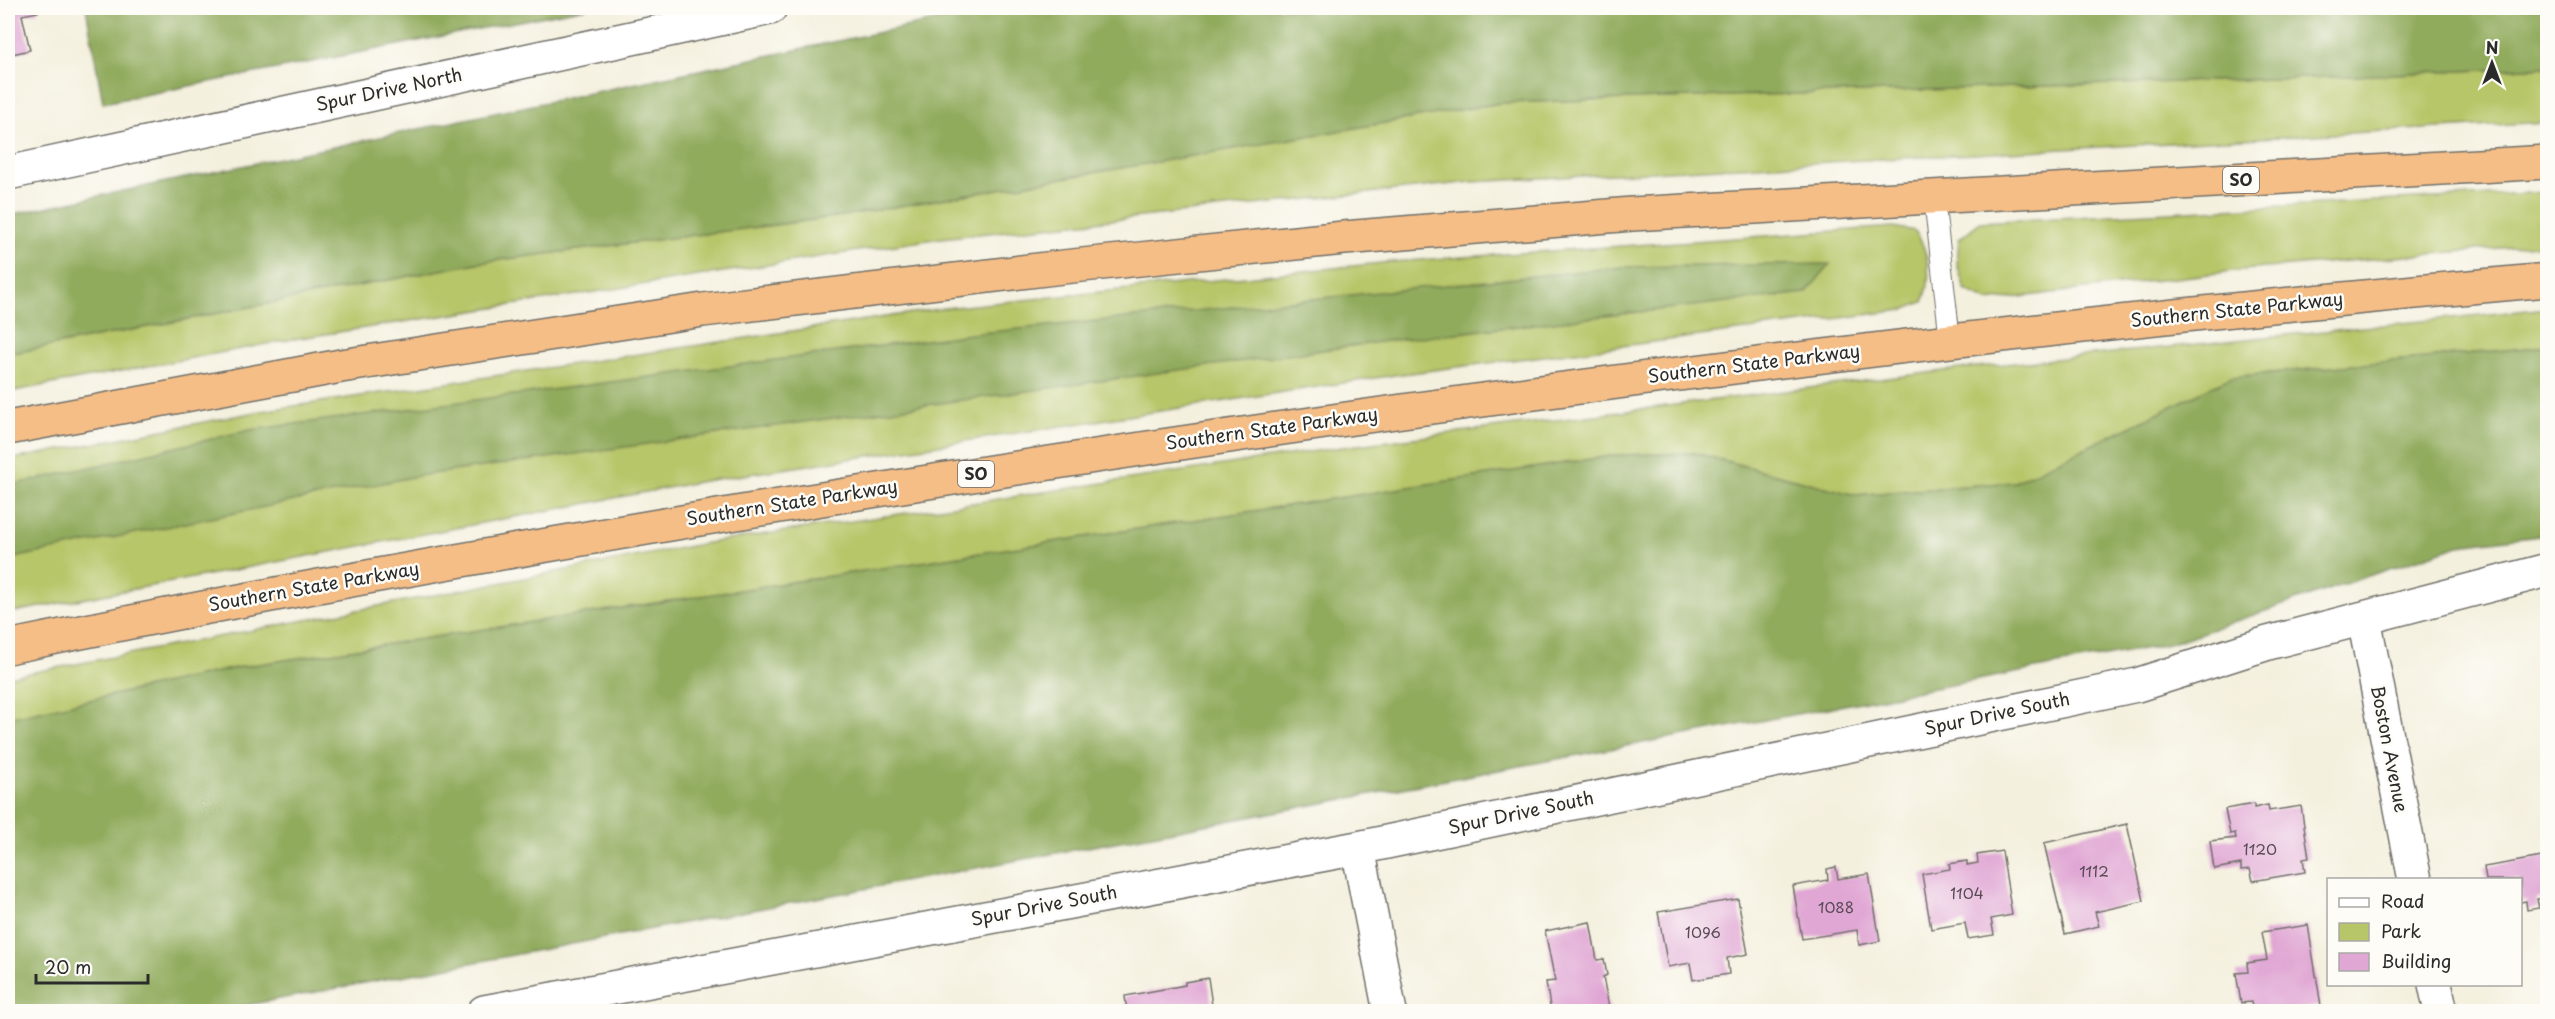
<svg xmlns="http://www.w3.org/2000/svg" width="2555" height="1019" viewBox="0 0 2555 1019" font-family="'Playpen Sans',sans-serif">
<style>
.green{fill:#b7c669;stroke:#71784a;stroke-width:1.5}
.forest{fill:#91ab5d;stroke:#5e6b44;stroke-width:1.5}
.building{fill:#e0a6d4}
.lines{fill:none;stroke-linecap:round;stroke-linejoin:round}
.service-casing{stroke:#71706a;stroke-width:22}
.minor-casing{stroke:#71706a;stroke-width:36}
.tertiary-casing{stroke:#71706a;stroke-width:36}
.motorway-casing{stroke:#71706a;stroke-width:36}
.service{stroke:#fff;stroke-width:20}
.minor{stroke:#fff;stroke-width:33}
.tertiary{stroke:#fff;stroke-width:33}
.motorway{stroke:#f6be87;stroke-width:33}
.labels{text-anchor:middle;stroke-width:5;stroke-linejoin:round;paint-order:stroke}
.number-label{font-size:15px;fill:#584a55}
.shield{fill:#fdfcf7;stroke:#6a6a68;stroke-width:1.5}
.shield-label{font-size:16px;font-weight:bold;fill:#2b2b2b}
.street-label{font-size:18px;fill:#2b2b2b;stroke:#fdfcf7}
</style>
<rect width="100%" height="100%" fill="#fdfcf7"/>
<filter id="ink" filterUnits="userSpaceOnUse"><feTurbulence type="fractalNoise" baseFrequency=".0167" numOctaves="2"/><feDisplacementMap in="SourceGraphic" scale="12" xChannelSelector="R" yChannelSelector="G"/><feConvolveMatrix kernelMatrix="1 2 1 2 8 2 1 2 1" color-interpolation-filters="sRGB"/></filter>
<filter id="wash" filterUnits="userSpaceOnUse"><feTurbulence type="fractalNoise" baseFrequency=".008" numOctaves="4" result="noise"/><feDisplacementMap in="SourceGraphic" scale="24" xChannelSelector="R" yChannelSelector="G"/><feGaussianBlur stdDeviation="1.35" result="paint"/><feColorMatrix in="noise" values="0 0 0 0 0 0 0 0 0 0 0 0 0 0 0 0 0 1.4 0 .05"/><feComposite in="paint" operator="in"/></filter>
<g filter="url(#wash)">
<rect width="100%" height="100%" fill="#f4f0de"/>
<path class="green" d="M2547 67V122L1472 182 941 238 294 339 8 392V354L476 263 836 217 1500 103 2305 78Z
M2547 192V244L2242 270 1987 301 1965 290 1957 264 1959 239 1980 222Z
M1893 227 1915 231C1929 251 1933 280 1923 302L1903 310 1395 375 704 481 8 613V460L261 411 945 308 1391 262Z
M2547 308V346L2232 377 2015 482 1855 495 1695 453 1617 455 240 667 8 718V677L707 543 1342 447 1967 368Z"/>
<path class="forest" d="M86 8H586L103 103Z
M995 8H2547L2548 67 2305 78 1500 103 836 217 476 263 8 354V215Z
M1830 264 1806 293 1387 341 417 476 8 559V486L250 430 971 334 1622 267Z
M2547 346V534L2459 545 2169 644 216 1011H8V718L240 667 1617 455 1695 453 1855 495 2015 482 2232 377Z"/>
<g id="blocks">
<path class="building" d="M8 8H37L38 12 22 15 30 50 8 55Z
M2548 667V698H2546L2542 668Z
M2254 804V808L2268 805 2269 811 2301 806 2309 858 2303 859 2305 872 2253 881 2250 869 2241 870V864L2214 869 2210 841 2236 838 2235 833 2230 834 2225 809Z
M2127 824 2144 901 2095 912 2099 926 2065 934 2044 843Z
M2002 851 2012 915 1991 919 1994 935 1968 939 1965 923 1931 929 1922 874 1950 869 1949 864 1967 861V865L1978 863 1977 855Z
M2548 856V897L2537 899 2539 908 2527 910 2526 901 2520 902V880H2486L2484 867Z
M1836 867 1838 879 1869 874 1880 941 1859 945 1857 930 1802 939 1793 886 1828 880 1827 869Z
M1738 899 1748 954 1727 958 1729 974 1693 980 1690 963 1668 967 1658 912Z
M1590 922 1597 960 1604 959 1607 975 1603 977 1610 1012H1551L1546 982 1555 981 1545 931Z
M2308 925 2321 1006 2285 1012H2253L2251 1002 2241 1003 2236 973 2248 972 2247 963 2267 960 2262 932Z
M1208 978 1213 1012H1127L1125 996 1185 985V982Z"/>
</g>
</g>
<g filter="url(#ink)">
<use href="#blocks" fill-opacity="0" stroke="#71706a" stroke-width="1.5"/>
<g class="lines">
<defs>
<path id="service" d="M1934 198 1950 340"/>
<path id="minor" d="M2364 619 2415 880
M2435 984 2441 1012"/>
<path id="tertiary" d="M8 173 770 8
M1358 848 1390 1012
M484 1012 1358 848 2137 685 2268 643 2548 570"/>
<path id="motorway" d="M8 428 341 366 703 310 1063 267 1344 238 1632 214 2548 162
M8 647C306 585 607 533 909 485 1453 398 1999 328 2548 280"/>
</defs>
<use href="#service" class="service-casing"/>
<use href="#minor" class="minor-casing"/>
<use href="#tertiary" class="tertiary-casing"/>
<use href="#motorway" class="motorway-casing"/>
<use href="#service" class="service"/>
<use href="#minor" class="minor"/>
<use href="#tertiary" class="tertiary"/>
<use href="#motorway" class="motorway"/>
</g>
</g>
<g class="labels">
<g class="number-label">
<text x="2260" y="855">1120</text>
<text x="2094" y="877">1112</text>
<text x="1967" y="899">1104</text>
<text x="1836" y="913">1088</text>
<text x="1703" y="938">1096</text>
</g>
<g class="shield">
<rect x="2223" y="167" width="36" height="26" rx="4.5"/>
<rect x="958" y="461" width="36" height="26" rx="4.5"/>
</g>
<g class="shield-label">
<text x="2241" y="186">SO</text>
<text x="976" y="480">SO</text>
</g>
<g class="street-label">
<text transform="translate(389 90) rotate(-12)" y="6">Spur Drive North</text>
<text transform="translate(2237 310) rotate(-6)" y="6">Southern State Parkway</text>
<text transform="translate(1754 364) rotate(-7)" y="6">Southern State Parkway</text>
<text transform="translate(1272 429) rotate(-8)" y="6">Southern State Parkway</text>
<text transform="translate(792 503) rotate(-9)" y="6">Southern State Parkway</text>
<text transform="translate(314 587) rotate(-10)" y="6">Southern State Parkway</text>
<text transform="translate(1997 714) rotate(-12)" y="6">Spur Drive South</text>
<text transform="translate(2389 749) rotate(79)" y="6">Boston Avenue</text>
<text transform="translate(1521 813) rotate(-12)" y="6">Spur Drive South</text>
<text transform="translate(1044 906) rotate(-11)" y="6">Spur Drive South</text>
</g>
</g>
<rect width="2555" height="1019" fill="none" stroke="#fdfcf7" stroke-width="30"/>
<rect x="2327" y="878" width="195" height="108" fill="#fdfcf7" stroke="#a9a8a5" stroke-width="1.5"/>
<rect x="2339" y="898" width="30" height="9" fill="#ffffff" stroke="#a9a8a5" stroke-width="1.5"/>
<text x="2381" y="908" font-size="18" fill="#2b2b2b">Road</text>
<rect x="2339" y="923" width="30" height="18" fill="#b7c669" stroke="#a9a8a5" stroke-width="1.5"/>
<text x="2381" y="938" font-size="18" fill="#2b2b2b">Park</text>
<rect x="2339" y="953" width="30" height="18" fill="#e0a6d4" stroke="#a9a8a5" stroke-width="1.5"/>
<text x="2381" y="968" font-size="18" fill="#2b2b2b">Building</text>
<g transform="translate(2492 63)" stroke="#fdfcf7" stroke-width="4.5" paint-order="stroke">
<path d="M0-4.5L10 22L0 15L-10 22Z" fill="#2b2b2b"/>
<text y="-9" font-size="16" font-weight="bold" text-anchor="middle" fill="#2b2b2b">N</text>
</g>
<path d="M36 974v9h112v-9" fill="none" stroke="#2b2b2b" stroke-width="3"/>
<text x="45" y="974" font-size="18" fill="#2b2b2b" stroke="#fdfcf7" stroke-width="4.5" paint-order="stroke">20 m</text>
</svg>
